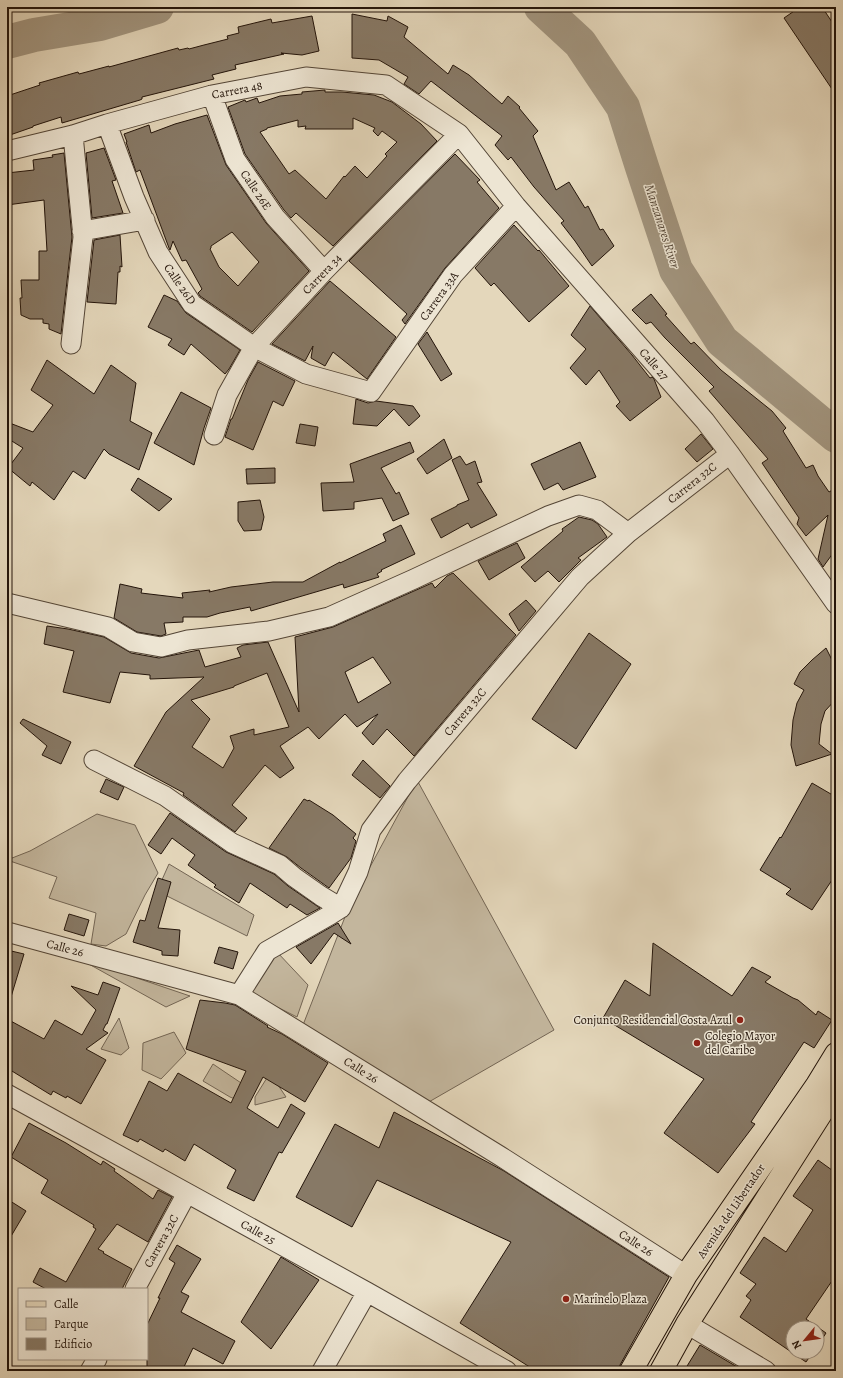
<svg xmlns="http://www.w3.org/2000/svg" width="843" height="1378" viewBox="0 0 843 1378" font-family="Alegreya,serif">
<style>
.green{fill:#c3b69d;stroke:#736554}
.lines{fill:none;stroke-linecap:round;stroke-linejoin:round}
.river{stroke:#a2957f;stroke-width:34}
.building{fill:#877966;stroke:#23140a;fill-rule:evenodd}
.minor-casing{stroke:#534536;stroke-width:21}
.major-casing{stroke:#23140a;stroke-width:24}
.minor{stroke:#ede5d3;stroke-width:19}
.major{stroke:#e4d7bb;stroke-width:22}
.poi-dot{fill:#8f2418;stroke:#ede5d3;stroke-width:1.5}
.labels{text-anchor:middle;stroke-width:3;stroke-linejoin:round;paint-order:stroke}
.street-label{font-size:12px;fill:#23140a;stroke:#ede5d3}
.poi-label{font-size:12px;fill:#23140a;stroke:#ede5d3;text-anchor:start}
.water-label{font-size:13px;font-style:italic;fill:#564839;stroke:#ede5d3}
</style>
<rect width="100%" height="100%" fill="#e4d7bb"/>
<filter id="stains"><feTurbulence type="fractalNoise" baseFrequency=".005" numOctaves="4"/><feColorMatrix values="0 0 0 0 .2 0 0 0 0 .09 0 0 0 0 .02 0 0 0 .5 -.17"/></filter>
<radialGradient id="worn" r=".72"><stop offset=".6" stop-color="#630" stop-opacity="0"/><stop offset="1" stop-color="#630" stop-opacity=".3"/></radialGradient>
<path class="green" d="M417 780 554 1030 427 1103 303 1025 350 904Z
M97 814 135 825 158 873 145 895 126 934 106 946 91 944 96 913 49 898 57 877 7 860 30 851Z
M169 864 254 915 247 936 157 891Z
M277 952 308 985 297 1017 249 993Z
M78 958 190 996 166 1007Z
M119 1018 129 1048 121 1055 101 1049Z
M174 1032 186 1053 161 1079 142 1070 143 1043Z
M213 1064 250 1089 245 1103 230 1097 203 1081Z
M270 1073 286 1097 255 1105V1097Z"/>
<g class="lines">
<path class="river" d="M541 7 580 43 623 107 642 167 676 270 722 341 836 436
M7 42 34 35 100 24 157 7"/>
</g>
<path class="building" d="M800 7H822L836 28V95L784 18Z
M352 14 387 21 388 16 408 27 404 37 448 74 453 65 469 75 502 104 508 96 520 107 519 108 538 131 533 136 556 190 569 182 585 208 588 206 600 230 603 229 614 246 592 266 575 241 561 223 564 221 534 187 511 157 508 160 495 145 502 136 431 81 419 94 404 84 408 77 379 60 352 58Z
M312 16 319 51 302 55 281 53 284 54 235 65 236 69 212 75 214 79 142 97V99L140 100 62 123 61 117 33 126V127L7 136V96L40 85 39 83 78 72 79 74 109 66V67L178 48 179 50 188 48 189 49 204 45 228 39 227 36 239 33 238 27 271 19 272 23Z
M325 90V92H342L374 95 392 102 421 124 437 141 333 246 296 213 291 218 284 210 245 154 228 107 245 100 246 102 257 98 259 103 280 96 302 94V92ZM353 118 375 128 373 131 378 136 382 131 397 142 385 154 387 156 367 178 355 166 345 177 344 176 326 199 295 170 289 174 260 132 267 129V128L298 120V127L306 126 305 129H353Z
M207 115 226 165 266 223 309 271 252 332 200 296 198 293 202 289 186 260 182 261 173 241 170 250 169 248 140 170 136 172 126 142H127L124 134 149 125 151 133 175 124ZM232 232 259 262 238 286 219 267 210 249 211 248V246Z
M104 148 116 180 112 181 123 213 92 218 86 153Z
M64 153 72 237 61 334 49 329V324L43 323V319H30L21 315 20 298H22L21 280H39V251H47L44 200 7 205V173L34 170 33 160 53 157 52 155Z
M455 154 480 180 477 182 499 208 445 268 405 324 402 320 407 314 349 261Z
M514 225 538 251 539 250 569 286 529 322 494 283 491 286 475 268Z
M120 235 122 267 120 266V272H118L116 304 87 302 94 240Z
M330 281 396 337 367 379 333 352 325 366 311 358 313 346 305 361 272 344Z
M651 294 667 314 665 315 691 344 694 342 721 370 772 411 786 428 783 431 806 468 813 465 818 476 829 492 836 488V549L823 567 818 559 828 515 806 536 797 524 799 518 762 463 768 459 709 391 714 387 665 338 651 322 646 324 632 310Z
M164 295 177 301 186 313 240 350 229 369 225 374 191 344 184 355 168 345 172 339 148 327Z
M590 306 632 355 650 378 652 377 654 379 661 397 630 421 616 406 620 402 599 370 586 385 570 368 586 349 571 335Z
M427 332 452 374 441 381 418 344Z
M47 360 94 394 111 365 136 383 130 421 152 433 139 470 109 454 104 449 85 479 73 471 54 500 32 482 30 486 8 468 23 448 7 438V422L33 432 53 405 31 390Z
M258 362 295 381 283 406 273 401 253 450 225 437 231 419H232L248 380Z
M181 392 211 408 204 428 194 465 154 443Z
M356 399 368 403 376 401 413 406 420 416 409 426 394 409 377 426 353 424Z
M300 424 318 427 315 446 296 443Z
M701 434 713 449 697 462 685 449Z
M444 439 452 458 427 474 417 459Z
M410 442 414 452 381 468 396 494 399 492 409 514 393 521 382 498 354 502V509L323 511 321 483 354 482 350 464Z
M580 442 596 477 563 490 558 483 544 490 531 464Z
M460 456 466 465 475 461 482 482 477 483 497 515 471 528 468 523 441 538 431 519 457 506V505L469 500 452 460Z
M275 468V483L247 484 246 469Z
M138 478 172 499 159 511 131 490Z
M260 500 264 517 261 530 244 531 238 521V502Z
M579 517 592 520 598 524 607 537 578 558 581 560 559 582 548 571 535 582 521 567 563 531 562 529Z
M401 525 415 554 381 570 382 571 377 574 379 577 344 588 343 584 251 611 250 607 220 613 207 617H183V622L164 623 166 634 161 636 137 632 114 618 120 584 142 589 141 593 183 598 182 593 210 590 209 592 231 587 273 582H303L340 562V563L386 541 383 534Z
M517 543 525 558 489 580 478 561Z
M453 573 516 635 414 756 387 729 373 745 362 733 378 714 357 727 345 714 319 739 308 727 280 746 294 768 280 778 265 765 232 805 247 818 235 832 183 795 184 793 134 766 166 712 204 677 150 679V675L120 672 110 703 63 692 74 651 44 644 47 626 68 629 104 637 131 653 159 658 199 650 205 667 241 657 237 648 243 645 268 642 299 712 295 637 333 627 432 583 435 588 447 576ZM373 657 391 683 358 703 345 672ZM267 673 289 727 254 735V729L230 736 234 748 223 768 192 747 210 719 191 700 234 687V686Z
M526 600 536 611 519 631 509 614Z
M589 633 631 664 576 749 532 719Z
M826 648 836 668V699L825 711 821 724 819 744 832 754 796 766 791 745 793 720 797 703 804 690 794 684 800 672 812 660Z
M23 719 71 742 61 764 42 755 47 746 20 723Z
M363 760 390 786 380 798 352 775Z
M106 779 124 787 118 800 100 792Z
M812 783 836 797V874L812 910 786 894 791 889 760 870 780 837 781 838Z
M304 799 308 801 309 800 333 815 356 834 353 838 356 841 351 858 329 888 301 868 287 857 269 848Z
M170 813 226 852 274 874 288 886 320 908 307 915 290 904 287 908 250 883 239 903 214 887 216 885 188 865 195 855 172 838 161 854 148 845Z
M158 878 171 882 158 928 180 930 178 956 162 955V951L133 942 140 920 145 921Z
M69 914 89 920 84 936 64 930Z
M338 923 351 944 334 933 311 964 296 947Z
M653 943 732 996 752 967 771 977 765 982 793 998 798 1000 816 1015 818 1011 832 1020 814 1048 804 1042 751 1122 755 1124 718 1173 664 1133 704 1079 603 1018 625 980 650 996Z
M219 947 238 952 233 969 214 963Z
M7 950 24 954 11 997 7 996Z
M103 982 120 988 107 1024H106L103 1030 108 1033 86 1049 106 1060 81 1104 67 1096 66 1098 53 1091 51 1095 7 1068V1019L44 1039 55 1020 82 1035 96 1010 71 986 98 995Z
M200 1000 225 1003 235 1005 268 1026 267 1027 282 1034 328 1063 305 1102 263 1077 247 1108 278 1128 291 1104 305 1113 282 1153 279 1152 254 1201 227 1188 236 1170 194 1144 185 1161 165 1149 163 1152 140 1139 138 1142 123 1135 149 1081 167 1091 178 1073 231 1103 246 1071 186 1049Z
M394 1112 504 1171 669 1277 620 1365 619 1371H536L460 1323 511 1242 377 1180 352 1227 296 1197 335 1124 379 1148Z
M29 1123 66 1143 101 1165 103 1161 115 1169 114 1171 153 1199 158 1190 172 1197 148 1242 117 1224 98 1249 104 1252 103 1253 132 1269 122 1289H46L33 1282 40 1268 66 1282 96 1229 93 1227 94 1225 41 1193 48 1180 11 1157Z
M818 1160 836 1173V1275L806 1319 826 1333 817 1347V1328H793V1352H813L806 1362 740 1317 751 1300 746 1296 756 1284 740 1273 764 1237 786 1252 813 1210 793 1196Z
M7 1199 26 1211 7 1243Z
M177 1245 201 1259 181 1292 189 1296 181 1312 235 1341 223 1364 193 1348 182 1371H147V1325L160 1298H158L175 1263 169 1259Z
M281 1257 319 1280 271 1349 241 1322Z
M700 1345 744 1371H684Z"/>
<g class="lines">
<defs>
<path id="minor" d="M212 95 235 159 275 217 324 271
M107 124 134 197 158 252 192 304 254 347 306 374 371 392 453 275 516 206
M7 151 73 135 107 124 212 95 306 77 386 85 459 134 516 206 705 421 730 454 836 604
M82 231 145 220
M71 344 83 237 73 135
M214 435 227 395 254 347 324 271 459 134
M7 603 108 627 133 642 161 647 188 640 269 631 329 617 414 579 548 516 579 505 597 510 628 533
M94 760 165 796 232 843 280 865 294 877 321 896 341 908
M7 932 239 995 500 1156 686 1275
M239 995 267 951 330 915 341 908 358 872 371 830 407 781 580 577 628 533 730 454
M7 1094 367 1292 507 1371
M135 1289 187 1193
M687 1324 766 1371
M90 1371 97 1359
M322 1371 367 1292"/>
<path id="major" d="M631 1371 686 1275 817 1085 836 1054
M661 1371 687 1324 836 1090"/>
</defs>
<use href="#minor" class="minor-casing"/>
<use href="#major" class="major-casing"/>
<use href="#minor" class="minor"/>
<use href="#major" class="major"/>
</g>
<g class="poi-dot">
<circle cx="740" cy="1020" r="4"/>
<circle cx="697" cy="1043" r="4"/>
<circle cx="566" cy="1299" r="4"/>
</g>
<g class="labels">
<g class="street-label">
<text transform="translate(237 90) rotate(-11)" y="4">Carrera 48</text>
<text transform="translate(256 190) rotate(56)" y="4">Calle 26E</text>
<text transform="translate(322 274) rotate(-46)" y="4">Carrera 34</text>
<text transform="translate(180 284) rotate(55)" y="4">Calle 26D</text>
<text transform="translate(439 296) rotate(-54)" y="4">Carrera 33A</text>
<text transform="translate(654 364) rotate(49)" y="4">Calle 27</text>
<text transform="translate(692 483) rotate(-38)" y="4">Carrera 32C</text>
<text transform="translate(465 712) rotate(-50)" y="4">Carrera 32C</text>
<text transform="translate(65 948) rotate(15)" y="4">Calle 26</text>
<text transform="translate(361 1070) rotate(32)" y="4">Calle 26</text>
<text transform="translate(731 1211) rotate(-56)" y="4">Avenida del Libertador</text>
<text transform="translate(258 1232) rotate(29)" y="4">Calle 25</text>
<text transform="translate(161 1241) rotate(-61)" y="4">Carrera 32C</text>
<text transform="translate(636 1243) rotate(33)" y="4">Calle 26</text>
</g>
<g class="poi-label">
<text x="732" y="1024" text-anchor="end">Conjunto Residencial Costa Azul</text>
<text x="705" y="1040">Colegio Mayor<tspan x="705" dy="14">del Caribe</tspan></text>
<text x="574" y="1303">Marinelo Plaza</text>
</g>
<g class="water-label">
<text transform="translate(663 226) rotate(72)" y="5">Manzanares River</text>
</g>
</g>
<rect width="843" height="1378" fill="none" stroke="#e4d7bb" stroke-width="24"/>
<rect x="8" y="8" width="827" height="1362" fill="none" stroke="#23140a" stroke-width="2"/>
<rect x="12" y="12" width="819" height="1354" fill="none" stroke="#23140a"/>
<rect x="18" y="1288" width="130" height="72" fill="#ede5d3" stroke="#9c9183"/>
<rect x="26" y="1301" width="20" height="6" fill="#e4d7bb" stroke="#9c9183"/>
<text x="54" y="1308" font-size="12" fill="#23140a">Calle</text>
<rect x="26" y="1318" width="20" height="12" fill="#c3b69d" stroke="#9c9183"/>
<text x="54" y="1328" font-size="12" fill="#23140a">Parque</text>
<rect x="26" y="1338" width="20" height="12" fill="#877966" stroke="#9c9183"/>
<text x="54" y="1348" font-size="12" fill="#23140a">Edificio</text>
<g transform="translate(805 1340) rotate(241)"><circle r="19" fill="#ede5d3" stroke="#9c9183"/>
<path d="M0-3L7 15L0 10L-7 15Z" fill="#8f2418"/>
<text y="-6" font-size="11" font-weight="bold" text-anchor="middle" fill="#23140a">N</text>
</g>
<rect width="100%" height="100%" filter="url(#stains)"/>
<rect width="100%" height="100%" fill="url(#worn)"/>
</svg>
